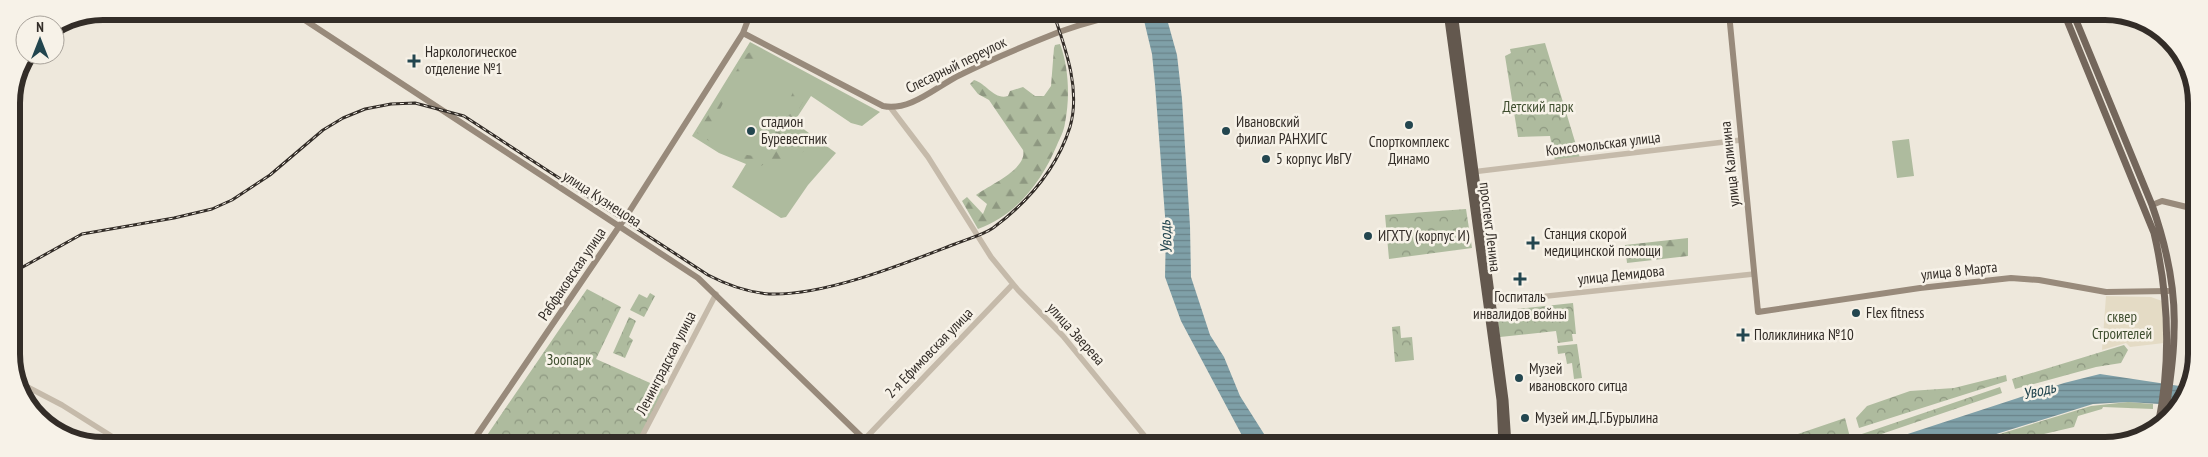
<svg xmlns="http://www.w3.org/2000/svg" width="2208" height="457" viewBox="0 0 2208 457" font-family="'PT Sans Narrow',sans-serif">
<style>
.grass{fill:#aebb9e}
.forest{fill:url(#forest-firs)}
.park{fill:url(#park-crowns)}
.plaza{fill:#e4dbc5}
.water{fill:url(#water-rules)}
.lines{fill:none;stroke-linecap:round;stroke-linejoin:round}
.tertiary{stroke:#c5baaa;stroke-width:5.5}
.secondary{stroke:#988a7b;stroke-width:6}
.primary{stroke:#73665b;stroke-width:7}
.trunk{stroke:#63584e;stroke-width:7}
.rail-casing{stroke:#332d28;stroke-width:3}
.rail{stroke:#f7f2e8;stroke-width:1;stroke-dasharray:4;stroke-linecap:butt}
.poi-dot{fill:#23464f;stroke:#f7f2e8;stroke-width:2}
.labels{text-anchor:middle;stroke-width:5;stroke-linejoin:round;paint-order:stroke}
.poi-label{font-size:15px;fill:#332d28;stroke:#f7f2e8;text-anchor:start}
.street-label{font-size:15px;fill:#332d28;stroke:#f7f2e8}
.park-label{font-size:15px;fill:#3f4e2f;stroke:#f7f2e8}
.water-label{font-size:16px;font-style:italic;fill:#23464f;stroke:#f7f2e8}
.rim{fill:none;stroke:#332d28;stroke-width:6}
</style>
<defs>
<pattern id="forest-firs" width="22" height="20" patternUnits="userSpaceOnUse" patternTransform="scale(1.25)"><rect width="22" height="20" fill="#aebb9e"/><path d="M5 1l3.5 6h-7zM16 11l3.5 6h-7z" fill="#8e9881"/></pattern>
<pattern id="park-crowns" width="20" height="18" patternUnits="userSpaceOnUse" patternTransform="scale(1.25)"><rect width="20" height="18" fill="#aebb9e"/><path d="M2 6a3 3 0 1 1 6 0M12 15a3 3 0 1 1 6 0" fill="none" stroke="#8e9881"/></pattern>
<pattern id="water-rules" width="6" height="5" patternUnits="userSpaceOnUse" patternTransform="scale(1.25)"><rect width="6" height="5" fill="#7fa0a8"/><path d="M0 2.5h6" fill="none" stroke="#698389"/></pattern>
</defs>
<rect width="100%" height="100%" fill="#eee8dc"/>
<path class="grass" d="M750 42 880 112 862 126 851 123 811 96 794 122 836 153 808 185 786 217 781 218 732 187 746 164 719 153 692 136Z
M1909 139 1914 176 1897 178 1892 141Z"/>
<path class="forest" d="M1060 44C1069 68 1070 98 1065 123 1064 131 1060 138 1057 145 1042 181 1016 216 978 229L962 201 967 197 983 214 987 204 976 195C989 185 1028 169 1023 150L989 100 978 94 970 84 974 80C987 84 994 100 1008 96L1010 91 1023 87 1035 96H1044L1051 86 1054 48 1055 45Z
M753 50 761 53C737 74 721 103 710 133 721 147 735 154 754 156L771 143 793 92 804 100 789 127 811 147 790 160 784 168 770 161 761 166C742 163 715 145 697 133L747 54Z
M1688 238V256L1627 263 1625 245Z"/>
<path class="park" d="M1545 43 1580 158 1555 161 1550 136 1518 137 1505 56 1511 53 1510 49Z
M1466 209 1472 248 1389 259 1385 215Z
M587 289 621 307 596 359 666 390 639 444H481Z
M650 293 655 296 644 317 630 310 639 294 647 298Z
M1573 303 1576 334H1572L1573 341 1558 343 1556 331 1500 337 1498 320 1517 318 1516 309Z
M629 317 636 321 629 337 633 340 625 358 613 353Z
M1400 326 1401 338 1412 337 1414 360 1395 362 1392 327Z
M1577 344 1582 378 1574 379 1572 363 1567 364 1565 353 1558 354 1557 346Z
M2124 345 2128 350 2121 363 2096 367 2015 389 2012 379Z
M2006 375 2007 381 1859 428 1856 418 1867 406 1910 391 1954 388Z
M2000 387 2002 393 1858 442 1856 436Z
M2128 402 2153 404V409L2103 407 2102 409 2078 416 2074 427 2044 434 2031 435 2029 439 2017 444V445H1964L2091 406Z
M1845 418 1852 445H1764L1774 442Z"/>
<path class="plaza" d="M2106 296 2151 297 2162 301 2164 343 2130 347 2126 343 2102 350Z"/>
<path class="water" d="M1142 12H1165L1177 55 1182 99 1190 226 1191 277 1210 335 1224 357 1240 396 1271 445H1248L1246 443 1181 321 1165 277 1166 229 1155 84 1152 54Z
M2100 374 2186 387 2176 405 2128 402 2093 404 1961 445H1874L2064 383Z"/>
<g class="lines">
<path class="tertiary" d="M890 107 928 157 991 257 1018 290 1063 336 1152 445
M1472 172 1741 140
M1492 302 1754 274
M18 382 62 405 124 444
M638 444 716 294
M859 445 1013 284"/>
<path class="secondary" d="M291 11 698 278 870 445
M1729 13 1758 312 1920 288 2011 278 2039 280 2106 292 2168 291
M743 33 883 106C910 112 937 86 960 75 992 59 1026 45 1059 32 1084 23 1110 16 1137 12
M2152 205 2162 201 2195 209
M471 444 629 212 743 33 751 12"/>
<path class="primary" d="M2064 13 2154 233C2169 297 2171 362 2158 426
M2073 13 2152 205C2166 245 2176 289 2174 332 2174 363 2168 393 2164 423"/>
<path class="trunk" d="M1447 12 1500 400 1502 445
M1454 12 1505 400 1508 445"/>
<defs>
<path id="rail" d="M12 273 82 234 174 218 212 209 232 200 270 175 323 130 343 118 365 109 391 104 415 103 464 116 708 275C727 285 747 292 769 294 825 296 903 264 955 244 967 239 983 235 993 228 1028 202 1057 168 1070 127 1081 89 1065 47 1053 12"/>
</defs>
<use href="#rail" class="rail-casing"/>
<use href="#rail" class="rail"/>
</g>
<g class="poi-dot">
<path d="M411.5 53.5h5v5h5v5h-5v5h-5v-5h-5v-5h5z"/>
<circle cx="1409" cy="125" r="5"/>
<circle cx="751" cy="131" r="5"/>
<circle cx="1226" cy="131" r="5"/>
<circle cx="1266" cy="159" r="5"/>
<circle cx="1368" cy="236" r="5"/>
<path d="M1530.5 235.5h5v5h5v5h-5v5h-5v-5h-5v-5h5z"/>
<path d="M1517.5 271.5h5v5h5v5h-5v5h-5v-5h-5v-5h5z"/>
<circle cx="1856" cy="313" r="5"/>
<path d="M1740.5 327.5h5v5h5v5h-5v5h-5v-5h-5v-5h5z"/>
<circle cx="1519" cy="378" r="5"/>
<circle cx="1525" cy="418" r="5"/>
</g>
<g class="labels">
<g class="poi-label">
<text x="425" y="57">Наркологическое<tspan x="425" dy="17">отделение №1</tspan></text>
<text x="761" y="127">стадион<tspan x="761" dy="17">Буревестник</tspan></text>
<text x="1236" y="127">Ивановский<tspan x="1236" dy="17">филиал РАНХИГС</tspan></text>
<text x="1409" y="147" text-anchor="middle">Спорткомплекс<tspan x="1409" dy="17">Динамо</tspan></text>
<text x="1276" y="164">5 корпус ИвГУ</text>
<text x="1544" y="239">Станция скорой<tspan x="1544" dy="17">медицинской помощи</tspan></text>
<text x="1378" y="241">ИГХТУ (корпус И)</text>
<text x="1520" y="302" text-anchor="middle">Госпиталь<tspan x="1520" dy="17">инвалидов войны</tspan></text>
<text x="1866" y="318">Flex fitness</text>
<text x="1754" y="340">Поликлиника №10</text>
<text x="1529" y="374">Музей<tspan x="1529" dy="17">ивановского ситца</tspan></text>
<text x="1535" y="423">Музей им.Д.Г.Бурылина</text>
</g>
<g class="street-label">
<text transform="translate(956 65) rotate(-26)" y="5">Слесарный переулок</text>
<text transform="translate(1603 144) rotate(-7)" y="5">Комсомольская улица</text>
<text transform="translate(1730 164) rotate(-96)" y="5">улица Калинина</text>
<text transform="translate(602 199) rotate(33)" y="5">улица Кузнецова</text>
<text transform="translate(1490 227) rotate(83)" y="5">проспект Ленина</text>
<text transform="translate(1959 271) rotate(-6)" y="5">улица 8 Марта</text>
<text transform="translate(572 274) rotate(-56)" y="5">Рабфаковская улица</text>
<text transform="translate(1621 275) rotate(-6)" y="5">улица Демидова</text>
<text transform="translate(1076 334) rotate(48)" y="5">улица Зверева</text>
<text transform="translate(929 353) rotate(-46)" y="5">2-я Ефимовская улица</text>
<text transform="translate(666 363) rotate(-63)" y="5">Ленинградская улица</text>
</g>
<g class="park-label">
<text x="1538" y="112">Детский парк</text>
<text x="2122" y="322">сквер<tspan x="2122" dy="17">Строителей</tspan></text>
<text x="569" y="365">Зоопарк</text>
</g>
<g class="water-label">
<text transform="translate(1165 237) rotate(-93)" y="6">Уводь</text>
<text transform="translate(2039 390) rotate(-13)" y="6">Уводь</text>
</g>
</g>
<path d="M0 0H2208V457H0ZM103 20H2105A83 83 0 0 1 2188 103V354A83 83 0 0 1 2105 437H103A83 83 0 0 1 20 354V103A83 83 0 0 1 103 20Z" fill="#f7f2e8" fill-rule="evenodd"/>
<path class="rim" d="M103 20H2105A83 83 0 0 1 2188 103V354A83 83 0 0 1 2105 437H103A83 83 0 0 1 20 354V103A83 83 0 0 1 103 20Z"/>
<g transform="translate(40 40)"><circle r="24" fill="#f7f2e8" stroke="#a9a39b"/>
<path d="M0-4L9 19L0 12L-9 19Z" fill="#23464f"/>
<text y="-8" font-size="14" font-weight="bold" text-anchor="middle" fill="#332d28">N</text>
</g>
</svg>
